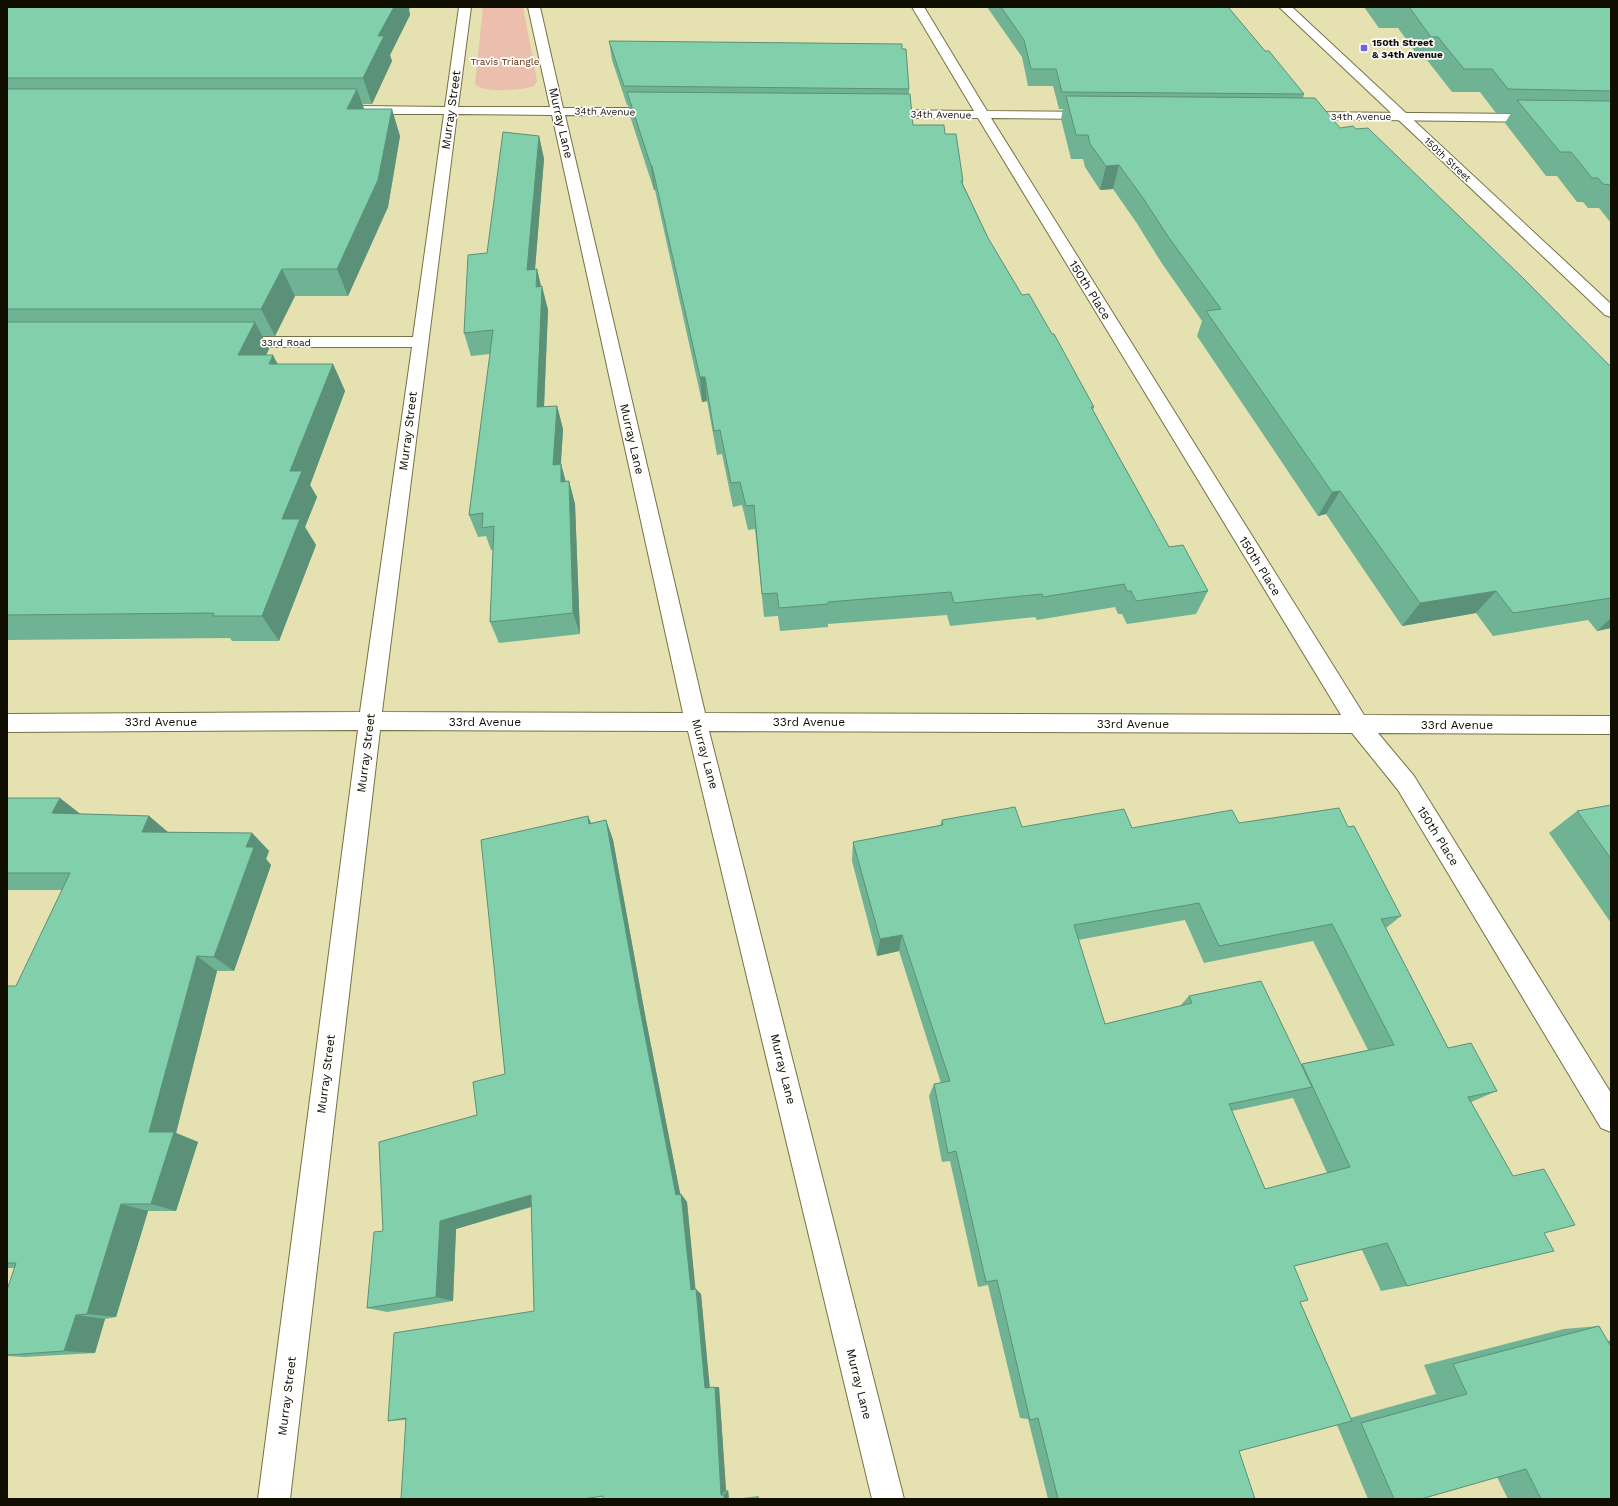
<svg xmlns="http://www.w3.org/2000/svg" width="1618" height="1506" viewBox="0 0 1618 1506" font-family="'Work Sans',sans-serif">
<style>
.green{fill:#ecbfad}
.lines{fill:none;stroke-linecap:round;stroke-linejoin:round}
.minor-casing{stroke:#767245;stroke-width:2}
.tertiary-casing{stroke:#767245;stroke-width:2}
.minor{fill:#fff;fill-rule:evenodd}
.tertiary{fill:#fff;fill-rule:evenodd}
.wall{fill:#70b294;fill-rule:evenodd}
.shaded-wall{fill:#5b9178}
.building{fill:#82cfac;stroke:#5b9178;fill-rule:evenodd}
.poi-dot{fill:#7063de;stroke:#fff;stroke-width:1.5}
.labels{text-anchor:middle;stroke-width:3.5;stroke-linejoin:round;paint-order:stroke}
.far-poi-label{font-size:10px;font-weight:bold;fill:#100e01;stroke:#fff;text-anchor:start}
.far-park-label{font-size:10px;fill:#662909;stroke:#fff}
.far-street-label{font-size:10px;fill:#100e01;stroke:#fff}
.street-label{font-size:12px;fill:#100e01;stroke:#fff}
</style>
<rect width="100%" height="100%" fill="#e5e1b0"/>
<path class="green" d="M483 7H523L537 81 534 86C522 90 483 94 475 84Z"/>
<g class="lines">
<defs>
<path id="minor" d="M459 7H471L458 107H550L528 7H540L563 108H660L666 112 660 116 565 115 705 713 1341 715 978 118H882L876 114 882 110 974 111 912 7H924L987 111 1097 112 1098 115 1097 118 1092 119 991 118 1364 715 1611 716V734L1378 733 1414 776 1611 1093V1132L1601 1128 1398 790 1352 733 709 731 904 1499H872L688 731 380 730 290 1499H258L358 730 7 732V714L360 712 412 347H236L230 345 228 342 230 339 236 337H413L444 114H362L356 110 362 106 445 107ZM457 114 552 115 683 713 382 712Z
M1300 112 1538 114 1544 118 1538 122 1295 119 1294 116Z"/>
<path id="tertiary" d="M1279 7H1292L1611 304V317L1605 315Z"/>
</defs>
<use href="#minor" class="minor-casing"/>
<use href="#tertiary" class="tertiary-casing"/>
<use href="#minor" class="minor"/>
<use href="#tertiary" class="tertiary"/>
</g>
<path class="wall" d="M7 7 409 10 410 15 390 55 392 61 372 104H363L364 109 400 136 388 207 348 296H295L275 336H262L269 349 266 355 278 364H333L345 391 310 485 317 497 305 527 316 545 279 641H232L230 638 7 640Z
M987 7H1228L1265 51 1304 94 1303 98 1340 128 1611 367V628L1597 631 1588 620 1493 636 1476 613 1402 626 1326 514 1318 516 1197 336 1202 321 1161 262 1136 222 1113 189 1100 190 1085 167 1083 159H1071L1061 119 1063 109H1059L1053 86H1028L1022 57Z
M1364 7H1611V223L1599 208H1588L1583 202H1577L1557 176H1546L1505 123 1511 113H1496L1480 92H1452L1427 60H1421L1398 28H1379Z
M609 41 902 49 909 89V94L913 125 945 134 963 181V184L988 238 1022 295 1094 407 1093 410 1169 547 1208 591 1196 614 1127 624 1122 614H1118L1115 607 1037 620 1035 617 950 626 947 615 828 624V627L780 631 778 616 764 617 755 529 748 530 742 505 733 507 722 454 717 455 707 401 702 402 655 190H654L630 116 628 105H627L612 60Z
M539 136 544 159 535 269H537L541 286 548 310 544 407 557 406 563 429 561 464 566 482 569 481 575 504 580 634 499 643 490 622 493 550H491L486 536 478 537 469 515 490 354 471 356 464 333 487 253Z
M7 798 80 814 149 816 168 832 252 833 269 851 266 859 271 865 234 971H217L176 1133 198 1142 176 1211H148L116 1317 105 1319 95 1353 24 1357 7 1356V1307L15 1268H7V986H16L62 890H7Z
M1611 805V923L1549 833 1577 811Z
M588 816 591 823 606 820 613 840 646 1020 680 1194H681L687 1202 695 1289 701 1294 709 1388 719 1387 726 1490H728L729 1499 603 1496 406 1420 388 1421 534 1311 532 1207 456 1229 453 1301 387 1312 367 1308 383 1231 477 1115 505 1074Z
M942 820 1022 827 1132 828 1239 823 1348 827 1401 916 1386 928 1448 1048 1497 1091 1471 1102 1544 1233 1407 1286 1381 1291 1362 1250 1294 1266 1300 1302 1350 1418 1436 1394 1424 1365 1564 1329 1599 1326 1607 1341 1611 1340V1499H1508L1497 1477 1422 1499H1368L1337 1425 1239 1451 1255 1499H1048L1028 1419 1020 1418 988 1285 978 1287 950 1161 942 1162 929 1096 934 1084 941 1083 899 951 877 956 852 861 853 842 940 825ZM1185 920 1204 963 1313 941 1368 1050 1302 1064H1301L1189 996 1180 1006 1105 1024 1078 940ZM1293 1098 1327 1173 1265 1189 1232 1111Z
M759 1496V1499H734Z"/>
<path class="shaded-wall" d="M394 7H410L409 10 410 15 390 55 392 61 372 104 363 78 378 36Z
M357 89 366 115 347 109Z
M392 109 400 136 388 207 348 296 337 269Z
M539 136 544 159 533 293 527 270Z
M1119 165 1113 189 1100 190 1106 166Z
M651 166H652L655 190H654Z
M282 269 295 296 275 336 261 309Z
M537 269 542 291V286L548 310 543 430 537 407Z
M255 322 269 349 253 382 238 355Z
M273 355 287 382 269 364Z
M333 364 345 391 310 485 317 497 305 527 316 545 279 641 262 616 282 519 290 471Z
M700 377H705L707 401 702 402Z
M557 406 563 429 559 488 553 465Z
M561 464 567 487 561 482Z
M569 481 575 504 580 634 573 613Z
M1340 491 1326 514 1318 516 1332 492Z
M1496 591 1476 613 1402 626 1420 603Z
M1611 618V628L1597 631Z
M60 798 83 816 52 813Z
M149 816 170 834 142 832Z
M588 816 596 836 589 824Z
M606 820 613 840 646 1020 682 1203 676 1195 639 1005Z
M252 833 269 851 266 859 271 865 234 971 214 957 246 847Z
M902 935 899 951 877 956 880 939Z
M197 956 217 971 176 1133 198 1142 176 1211 151 1204 149 1132Z
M681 1194 687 1202 696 1294 691 1290Z
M531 1195 543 1203 456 1229 453 1301 436 1297 440 1221Z
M121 1204 148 1211 116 1317 87 1314Z
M696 1289 701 1294 710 1389 705 1388Z
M76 1315 105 1319 95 1353 64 1351Z
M715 1387H719L726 1490 721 1495Z
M728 1490 729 1499H724V1495Z"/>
<path class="building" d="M7 7H394L378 36H384L363 78H7Z
M1001 7H1228L1265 51H1269L1304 94 1062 92 1056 69H1031L1024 40Z
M1409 7H1611V91L1508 89 1492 69H1464L1438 37H1431Z
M609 41 902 44V49H906L909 89 624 86Z
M7 89H357L347 109H392L378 180 337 269H282L261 309H7Z
M627 92 910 94 913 125H944L945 134H956L963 181H961L988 238 1022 295 1029 294 1052 334H1054L1094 407H1091L1169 547 1183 545 1208 591 1136 601 1131 591H1127L1124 584 1043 597 1042 594 954 603 951 592 828 602V604L779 608 777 593 762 594 754 505 746 506 740 482 731 483 720 430 714 431 705 377H700L652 166H651Z
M1066 96 1315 98 1340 128 1353 126 1356 129 1368 128 1523 278 1611 367V598L1513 613 1496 591 1420 603 1340 491 1332 492 1206 311 1221 309 1169 238 1143 198 1119 165 1106 166 1090 144 1088 135H1076Z
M1517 100 1611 101V185L1603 184 1598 178H1592L1571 152H1560Z
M503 132 539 136 527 270 537 269 536 287 542 286 537 407 557 406 553 465 561 464V482L569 481 573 613 490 622 494 526 482 528 483 513 469 515 493 330 464 333 468 255 487 253Z
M7 322H255L238 355H273L269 364H333L290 471H302L282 519H300L262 616H213L214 613 7 615Z
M7 798H60L52 813 149 816 142 832 252 833 246 847H254L214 957 197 956 149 1132H174L151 1204H121L87 1314 76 1315 64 1351 7 1355V1290L16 1263H7V986H16L70 873H7Z
M1611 805V859L1577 811Z
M1015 807 1022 827 1124 809 1132 828 1232 810 1239 823 1339 808 1348 827 1354 826 1401 916 1381 919 1448 1048 1471 1043 1497 1091 1468 1097 1513 1176 1544 1169 1575 1225 1544 1233 1554 1251 1407 1286 1387 1243 1294 1266 1308 1300 1300 1302 1352 1421 1239 1451 1255 1499H1058L1038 1418 1030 1420 997 1280 986 1282 956 1151 948 1153 934 1084 950 1081 902 935 880 939 853 842 943 825 942 820ZM1199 903 1219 946 1332 924 1394 1045 1302 1064 1350 1167 1265 1189 1229 1104 1312 1087 1261 981 1189 996 1192 1003 1105 1024 1074 925Z
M588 816 589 824 606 820 639 1005 676 1195 681 1194 691 1290 696 1289 705 1388 715 1387 721 1495H724V1499H603V1496L583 1499H401L406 1418 388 1421 394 1333 534 1311 531 1195 440 1221 436 1297 367 1308 374 1232 383 1231 379 1142 477 1115 473 1082 505 1074 481 840Z
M1599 1326 1610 1345H1611V1499H1541L1526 1469 1421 1499H1394L1361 1423 1467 1394 1453 1364Z"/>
<rect class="poi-dot" x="1360" y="44" width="8" height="8" rx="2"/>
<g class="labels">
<g class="far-poi-label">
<text x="1372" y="46">150th Street<tspan x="1372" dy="12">&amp; 34th Avenue</tspan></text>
</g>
<g class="far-park-label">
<text x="505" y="65">Travis Triangle</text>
</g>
<g class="far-street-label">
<text transform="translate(605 111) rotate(1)" y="4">34th Avenue</text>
<text transform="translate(941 114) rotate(1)" y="4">34th Avenue</text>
<text x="1361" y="120">34th Avenue</text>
<text transform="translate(1448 159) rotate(43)" y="4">150th Street</text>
<text x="286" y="346">33rd Road</text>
</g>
<g class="street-label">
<text transform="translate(451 110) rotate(-82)" y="4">Murray Street</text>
<text transform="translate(561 123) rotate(77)" y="4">Murray Lane</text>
<text transform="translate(1090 290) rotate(58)" y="4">150th Place</text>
<text transform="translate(408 431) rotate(-83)" y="4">Murray Street</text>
<text transform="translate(632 439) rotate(77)" y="4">Murray Lane</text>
<text transform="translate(1260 566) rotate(58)" y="4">150th Place</text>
<text x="161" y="726">33rd Avenue</text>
<text x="485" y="726">33rd Avenue</text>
<text x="809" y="726">33rd Avenue</text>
<text x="1133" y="728">33rd Avenue</text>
<text x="1457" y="729">33rd Avenue</text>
<text transform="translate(366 753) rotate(-83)" y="4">Murray Street</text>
<text transform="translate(705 754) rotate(75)" y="4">Murray Lane</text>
<text transform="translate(1438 836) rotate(58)" y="4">150th Place</text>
<text transform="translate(783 1069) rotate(76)" y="4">Murray Lane</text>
<text transform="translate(326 1074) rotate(-83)" y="4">Murray Street</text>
<text transform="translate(859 1384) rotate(76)" y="4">Murray Lane</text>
<text transform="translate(287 1396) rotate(-83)" y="4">Murray Street</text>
</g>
</g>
<rect width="1618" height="1506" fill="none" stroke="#100e01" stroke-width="16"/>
</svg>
